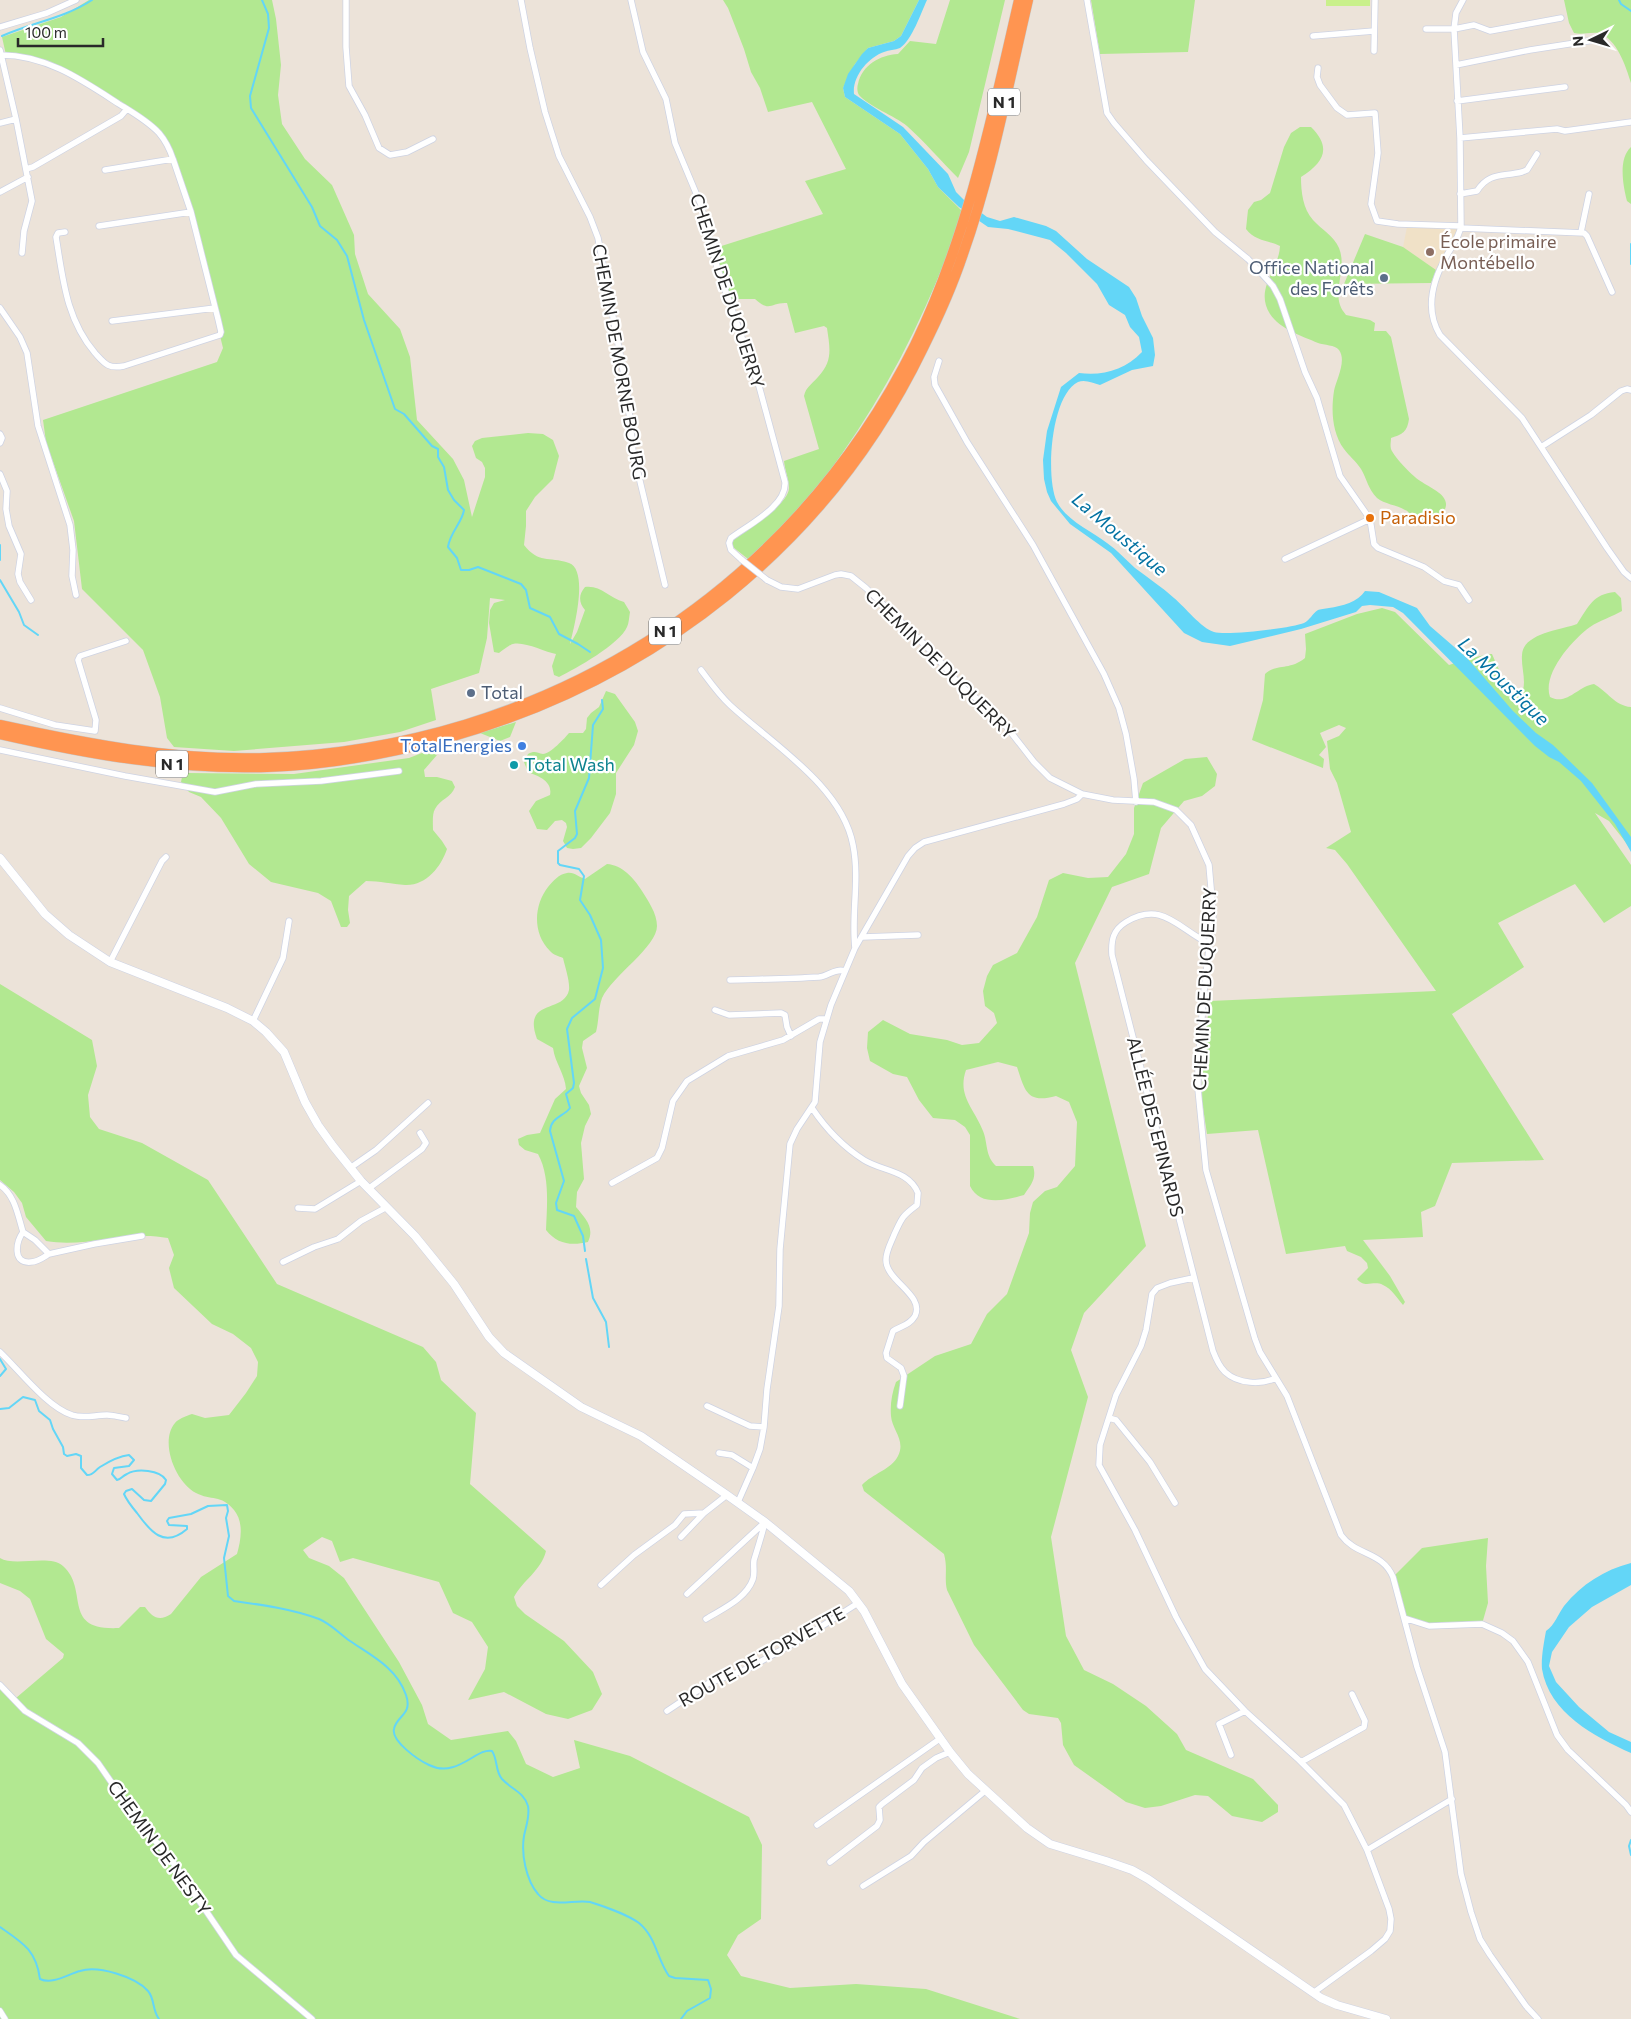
<svg xmlns="http://www.w3.org/2000/svg" width="1631" height="2019" viewBox="0 0 1631 2019" font-family="Commissioner,sans-serif">
<style>
.education{fill:#f0e1c7}
.green{fill:#b2e891}
.pitch{fill:#c9f08b}
.water{fill:#63d6f7}
.lines{fill:none;stroke-linecap:round;stroke-linejoin:round}
.stream{stroke:#63d6f7;stroke-width:2}
.street-casing{stroke:#ced3e3;stroke-width:7}
.secondary-casing{stroke:#ced3e3;stroke-width:9}
.highway-casing{stroke:#c7c7c7;stroke-width:11}
.street{stroke:#fff;stroke-width:5.5}
.secondary{stroke:#fff;stroke-width:8}
.highway{stroke:#ff9551;stroke-width:10}
.street-bridge-casing{stroke:#ced3e3;stroke-width:7;stroke-linecap:butt}
.street-bridge{stroke:#fff;stroke-width:5.5}
.education-dot{fill:#8d6e63;stroke:#fff;stroke-width:2}
.service-dot{fill:#5c6f8a;stroke:#fff;stroke-width:2}
.food-dot{fill:#e8710a;stroke:#fff;stroke-width:2}
.shop-dot{fill:#3f7fe0;stroke:#fff;stroke-width:2}
.culture-dot{fill:#0f9aa8;stroke:#fff;stroke-width:2}
.labels{text-anchor:middle;stroke-width:4.5;stroke-linejoin:round;paint-order:stroke}
.shield{fill:#fff;stroke:#696969;stroke-width:1}
.shield-label{font-size:16px;font-weight:bold;fill:#292929}
.education-label{font-size:18px;fill:#785e54;stroke:#fff;text-anchor:start}
.service-label{font-size:18px;fill:#4e5e75;stroke:#fff;text-anchor:end}
.street-label{font-size:18px;fill:#292929;stroke:#fff}
.food-label{font-size:18px;fill:#c56008;stroke:#fff;text-anchor:start}
.shop-label{font-size:18px;fill:#366cbe;stroke:#fff;text-anchor:end}
.culture-label{font-size:18px;fill:#0d838f;stroke:#fff;text-anchor:start}
.water-label{font-size:19px;font-style:italic;fill:#0372a2;stroke:#fff}
</style>
<rect width="100%" height="100%" fill="#ece3d9"/>
<path class="education" d="M1408 222 1461 225 1438 272 1403 247Z"/>
<path class="green" d="M89 0H272L276 19 281 65 278 95 282 124 305 159 332 185 354 235 355 254 368 294 400 329 410 357 417 420 453 459 464 480 472 517 485 477V468L482 462 476 458 472 446 475 441 482 438 528 433 543 434 553 440 559 456 553 479 535 497 526 511V526L524 545C539 564 548 556 569 563 589 570 574 628 570 644L577 632 585 610C579 603 578 595 585 587 601 585 609 598 624 602L630 612C629 617 629 623 627 627 620 644 575 669 559 677L554 675 552 666 556 654C545 652 524 641 513 644 509 645 503 650 499 653L494 652 489 623 490 610 494 603 505 600 490 598 487 638 479 673 431 689 436 720 400 732 344 742 234 751 174 747 167 738 160 697 143 650 82 589 74 521 46 442 43 420 217 362 223 348 182 182 157 131 59 67 6 55 2 37 61 17Z
M723 0H919L901 36 894 41 868 48 855 64 843 88 845 97 900 134 928 169 938 187 963 212C933 299 894 380 841 455 831 469 822 485 811 498 791 519 769 539 748 559L733 547V540C746 531 789 504 789 488 789 480 785 470 784 461L819 449 804 396C806 387 811 385 818 377 833 361 830 349 827 328L824 326 795 333 787 303C771 302 770 313 755 299H729L712 249 823 214 805 181 846 169 812 102 768 112 760 88 751 72 744 49 728 8Z
M950 0H1005L969 152 958 178C941 161 925 142 907 126 895 116 868 106 859 95 857 92 857 87 858 84 862 65 880 55 898 54L910 41 936 44Z
M1091 0H1195L1188 52 1100 54Z
M1564 0H1631V83C1626 67 1617 38 1598 33 1590 32 1582 35 1574 33L1569 23Z
M1300 127H1311C1332 148 1324 162 1301 177 1301 192 1303 209 1313 220 1322 230 1334 236 1339 248 1347 268 1334 287 1340 305 1341 309 1344 312 1346 315L1370 320 1375 323 1374 331H1386L1391 337 1409 419C1407 432 1403 434 1391 438 1391 442 1390 445 1391 449 1394 457 1414 478 1422 482 1430 488 1453 496 1444 511 1438 520 1423 523 1413 517 1410 515 1409 511 1405 510 1397 505 1384 504 1377 498 1368 489 1367 479 1361 469 1356 461 1349 456 1344 449 1332 433 1331 410 1334 391 1336 380 1347 361 1339 350 1335 345 1324 345 1318 343 1302 336 1280 329 1270 314 1254 288 1279 271 1280 246 1267 240 1255 241 1246 229L1248 210 1254 202 1261 200 1270 193 1284 147 1291 133Z
M1631 147V204L1627 201C1623 185 1618 159 1631 147Z
M1365 234 1403 247 1436 270 1431 283 1344 284Z
M1615 592 1621 598 1622 611C1612 617 1600 620 1590 627 1572 640 1542 674 1550 697 1567 706 1578 686 1594 684 1607 691 1615 706 1631 707V849L1609 821 1595 813 1631 865V906L1604 923 1575 884 1498 923 1524 967 1452 1014 1450 1011 1544 1160 1452 1163 1435 1206 1421 1212 1423 1237 1363 1240 1390 1276 1405 1302 1403 1305C1397 1298 1392 1289 1383 1285 1373 1280 1365 1289 1357 1279L1368 1268 1367 1263 1361 1257 1347 1251 1345 1246 1286 1254 1258 1130 1207 1134 1202 1101 1203 1052 1210 1001 1436 991 1347 864 1335 850 1326 848 1351 832 1337 783 1330 769 1327 741 1339 736 1346 728 1339 725 1320 733 1326 747 1319 755 1324 759 1323 768 1252 740 1263 700 1265 674C1277 663 1289 671 1305 658L1306 649 1305 634 1357 614 1382 608 1395 612 1449 665C1457 662 1485 654 1492 654 1498 668 1504 684 1518 691L1523 690C1526 679 1521 667 1522 655 1523 633 1561 630 1577 624 1589 606 1593 594 1615 592Z
M606 691 615 694 635 722 638 731 634 745 616 773V794L610 813 591 838 581 848 573 849 567 848 563 841 567 827 566 823 562 820 555 821 547 830 537 829 529 811 536 801 550 795C553 781 538 776 528 772L524 762 528 754C535 750 537 753 543 754 550 754 565 738 569 733H583L586 729 587 718 591 713 599 707Z
M516 722 510 737 500 741 480 733Z
M427 751 437 755 424 770 425 777H437L452 781 455 787C451 798 440 799 435 809 432 814 433 824 433 830L442 841 447 849C441 867 426 886 405 885 392 884 380 881 366 881L349 896 348 910 350 923 347 927H341L331 901 318 893 271 882 249 864 221 818 201 797 189 792 181 782 182 777 187 773 294 774 409 758Z
M1207 757 1217 774 1215 786 1202 796 1184 801 1161 828 1149 874 1112 887 1075 963 1146 1246 1084 1313 1071 1350 1088 1397 1051 1537 1066 1636 1084 1670 1113 1684 1146 1706 1177 1734 1186 1750 1253 1779 1278 1805V1812L1262 1822 1232 1816 1208 1796 1195 1795 1161 1806 1145 1808 1126 1802 1074 1765 1063 1745 1061 1723 1058 1718 1029 1714 1023 1710 974 1645 947 1590C944 1577 948 1569 944 1554L864 1491 862 1485C872 1474 892 1469 898 1456 906 1440 892 1430 891 1416 890 1404 892 1393 896 1382L935 1356 971 1344 987 1314 1007 1294 1029 1233 1030 1213 1033 1202 1045 1191 1057 1187 1075 1166 1077 1122 1069 1102 1056 1096C1027 1104 1025 1091 1017 1067L998 1062 966 1070C957 1096 974 1108 983 1131 988 1143 985 1156 996 1166H1033C1037 1178 1031 1185 1024 1195 1006 1200 980 1207 970 1186V1135L965 1127 955 1120 933 1118 919 1100 907 1077 893 1074 870 1061 867 1048 868 1032 883 1020 910 1034 947 1040 962 1045 979 1043 997 1023 994 1013 985 1006 983 991 987 976 993 965 1017 953 1037 917 1049 880 1063 873 1088 878 1108 877 1126 854 1134 834V808L1143 783 1185 759Z
M607 864C622 865 634 878 642 891 648 901 657 913 657 926 657 947 612 976 602 998 598 1009 599 1021 596 1032L583 1041 582 1048 587 1068 579 1086 581 1093 589 1105 591 1114 585 1126 581 1143 584 1179 577 1192 576 1207C585 1218 595 1227 588 1242 571 1246 557 1244 546 1230 547 1205 550 1176 538 1154L525 1150 519 1145 518 1139 527 1135 540 1133 555 1099 566 1089C565 1074 555 1063 553 1048L537 1039C522 998 564 1014 569 990 570 981 565 967 563 958 559 956 553 955 550 951 532 933 534 905 548 887 553 881 559 874 567 873 575 872 578 877 585 879Z
M0 984 92 1040 97 1066 88 1095 90 1117 99 1129 142 1143 208 1180 277 1284 423 1347 436 1362 441 1380 476 1413 470 1484 546 1551C541 1571 523 1580 514 1597L517 1606 525 1614 564 1641 593 1672 602 1694 592 1710 568 1719 546 1714 504 1692 468 1700 485 1669 488 1647 472 1622 453 1613 439 1582 353 1558 340 1562 332 1541 322 1537 303 1550 309 1558 329 1566 344 1578 399 1662 422 1705 428 1724 451 1740 508 1731 516 1741 526 1764 553 1777 580 1768 574 1740 630 1756 749 1817 762 1845 761 1919 738 1935 727 1955 741 1976 790 1988 856 1984 926 1989 1020 2019H0V1688L16 1698 63 1658 64 1654 46 1639 30 1599 20 1591 0 1583V1558C14 1567 50 1554 63 1566 90 1590 60 1631 119 1628L140 1607H145C152 1617 159 1622 171 1614L201 1577 237 1554C241 1540 244 1522 234 1510 221 1494 211 1501 196 1493 176 1483 159 1442 175 1423 178 1419 186 1416 192 1414L205 1418 229 1415 246 1393 257 1376 258 1362 251 1348 233 1334 212 1324 174 1288 169 1268 174 1255 168 1238C127 1230 87 1248 46 1241L26 1217 22 1203 14 1192 0 1180Z
M1488 1538 1486 1566 1488 1603 1482 1624 1429 1626 1404 1618 1393 1577 1422 1548Z"/>
<path class="pitch" d="M1326 0H1370V6H1326Z"/>
<path class="water" d="M919 0H927C921 13 912 40 900 48 895 50 889 50 884 52 869 57 852 76 854 94L903 127 948 174 956 192 964 200 987 217 1000 221 1014 217 1046 226 1056 231 1087 259 1129 287 1136 298 1142 316 1153 338 1155 355 1153 366 1132 370 1100 385C1093 383 1085 379 1078 382 1051 395 1045 477 1057 502 1066 520 1091 531 1107 543 1117 550 1125 559 1135 568 1148 578 1162 587 1174 598 1185 607 1201 628 1214 632 1226 636 1292 628 1304 623 1310 620 1312 614 1318 610 1320 609 1325 609 1329 608 1342 606 1358 602 1365 591L1379 592 1417 608 1430 626 1467 658 1513 711 1536 733 1553 745 1592 783 1631 837V852L1615 824 1581 781 1559 762 1549 757 1535 746 1403 613 1393 607 1370 605 1362 606 1356 612 1301 629 1230 646 1202 642 1184 633 1111 553 1070 524 1051 501 1047 492 1044 479 1043 460 1047 431 1061 387 1079 373C1103 376 1125 370 1142 352L1139 337 1130 327 1125 315 1109 305 1097 284 1066 253 1050 240 1008 229 988 227 959 207 938 187 928 169 900 134 845 97 843 88 848 74 862 54 868 48 894 41 901 36Z
M1631 1563V1585L1592 1607 1569 1627 1552 1652 1549 1666 1556 1682 1579 1707 1609 1732 1631 1742V1753C1595 1737 1549 1713 1542 1669 1541 1658 1544 1642 1546 1631 1555 1625 1558 1614 1564 1606 1582 1584 1604 1570 1631 1563Z"/>
<g class="lines">
<path class="stream" d="M262 0 268 14 269 28 250 96 251 108 312 207 320 226 337 240 347 256 364 320 395 409 404 414 432 446 438 449V457L444 467 448 490 454 500 464 510C462 523 450 532 448 547L457 558 461 570H469L478 567 521 584 526 590 530 608 550 617 559 634 578 644 590 652
M1619 0 1621 4 1631 11
M2 36C31 23 65 18 92 0
M1631 244V264
M0 545V560
M0 580 19 612 24 625 38 635
M585 1251 583 1236 574 1216 557 1210 556 1203 564 1181 550 1131C551 1117 563 1117 570 1108L566 1094 573 1088 574 1083 567 1029 572 1018 595 999 603 968 601 940 590 915 580 900 584 876 579 869 560 865 558 863V851L575 838 577 834 575 811 589 778 593 725 603 709 602 700
M586 1259 593 1298 606 1322 609 1347
M0 1359 6 1369 0 1376
M0 1409 9 1408 23 1397 35 1400 39 1411 50 1420 53 1429 63 1447 64 1454 67 1456 76 1454 81 1456V1468L87 1475C94 1475 94 1471 100 1467 108 1462 120 1456 129 1455L134 1460 129 1466 114 1468 112 1474 117 1480C122 1479 122 1476 127 1474 137 1468 160 1470 166 1480L165 1484 151 1501 144 1500 132 1489 126 1491 124 1494C127 1501 132 1507 137 1513 150 1531 164 1549 187 1529V1526L169 1525 167 1521 169 1518 191 1514 208 1506 227 1505 228 1511 226 1518 229 1536 224 1558 228 1596 234 1601C263 1605 292 1609 319 1619 331 1624 340 1634 350 1641 372 1656 397 1668 406 1695 413 1715 396 1716 394 1729 391 1741 418 1760 429 1765 457 1779 477 1747 492 1751 498 1760 495 1771 502 1779 511 1789 524 1792 528 1806 530 1816 526 1826 524 1836 521 1854 526 1880 538 1894 550 1909 574 1899 590 1902 603 1906 628 1915 639 1923 656 1937 657 1959 669 1976L675 1978 708 1980 711 1989 710 1998 687 2011 681 2019
M1631 1840 1629 1846 1631 1855
M0 1927C23 1943 36 1950 40 1979 53 1985 68 1974 80 1971 98 1965 136 1977 148 1991 155 1999 152 2010 159 2019"/>
<defs>
<path id="street" d="M346 0V47L349 86 365 115 379 148 390 155 407 152 433 139
M521 0 530 48 545 112 559 156 590 217 598 238 627 391 633 452 665 585
M631 0 643 52 666 99 675 143 701 205 717 267 759 386 785 482C787 506 748 525 731 538L729 543 731 550 742 560
M1087 0 1107 113 1114 123 1146 160 1215 232 1248 259 1273 286 1280 299 1305 372 1317 398 1340 476 1370 519 1374 544 1378 548 1424 567 1444 581 1459 585 1469 600
M1463 0 1456 13 1454 29 1460 138 1461 226C1459 238 1451 247 1446 257 1432 282 1425 310 1440 335L1522 418 1607 548 1624 572 1631 578
M0 27 47 13 76 0
M1426 29H1454L1474 25 1490 31 1561 18
M1313 36 1374 31
M0 50 16 119 32 201 24 231 22 253
M1374 51 1375 0
M1 55C46 55 82 80 119 104 132 112 148 121 159 133 165 140 170 150 173 159L105 170
M1456 65 1530 50 1601 39
M1318 68 1317 77 1320 85 1337 108 1347 115 1375 113 1378 153 1371 204 1377 221 1398 224 1461 226
M1457 101 1565 87
M0 123 16 119
M1460 138 1557 129 1565 131 1631 122
M26 169 33 167 121 116 127 109
M0 192 28 177
M1460 194 1477 191C1489 172 1502 177 1522 172L1527 170 1537 154
M99 226 191 212
M1461 228 1584 233 1587 236 1612 292
M65 232 58 233 56 237C63 279 66 319 95 353 105 364 108 369 124 366L220 335 221 332 218 319 191 212 173 159
M1581 232 1589 194
M0 308 20 337 27 353 38 426 70 525 73 550 72 576 76 595
M112 321 215 308
M939 361 934 377 935 385 967 442 1033 545 1104 674 1119 708 1126 734 1134 779 1136 802
M0 434 2 438 0 443
M1541 447 1591 415 1621 391 1627 389 1631 390
M0 474 7 491 6 509 9 526 21 554 18 574 20 582 31 600
M1285 559 1370 519
M767 580 781 587 798 589 835 575 841 574 851 576 866 588 932 652 961 686 999 717 1034 762 1050 778 1082 794 1113 800 1154 802 1176 810 1191 825 1209 865 1212 899 1213 916 1204 991 1198 1069V1089L1206 1170 1255 1339 1260 1352 1287 1396 1341 1535C1356 1556 1382 1551 1393 1577L1417 1667 1445 1752 1461 1874 1471 1912 1480 1939 1490 1955 1526 2006 1538 2019
M701 670C710 682 719 695 730 705 772 744 842 786 853 845 860 880 851 914 855 948
M0 708 55 725 95 731 96 720 78 660 80 656 126 641
M0 750 125 776 215 792 256 784 321 781 399 771
M863 937 918 935
M1210 944C1178 929 1163 900 1126 922 1113 930 1111 940 1112 955L1213 1351C1216 1359 1219 1366 1225 1372 1238 1384 1261 1385 1276 1378
M110 962 162 861 166 857
M730 980C760 979 789 979 819 977 828 976 835 968 845 971
M715 1010 729 1015 781 1013 785 1015 787 1027 791 1036
M253 1021 283 958 289 921
M812 1108C826 1129 842 1146 864 1160 881 1171 909 1170 918 1193L917 1205C901 1217 902 1218 894 1235 891 1243 886 1251 886 1260 886 1281 925 1295 915 1316 910 1325 901 1326 893 1331L886 1353 887 1358 901 1368 904 1376 900 1406
M350 1168 376 1150 428 1103
M612 1183 657 1158 662 1148 673 1101 687 1081 728 1056 783 1040 819 1019H826
M0 1185C15 1195 18 1216 23 1232L35 1240 49 1254 94 1244 142 1236
M368 1189 422 1149 426 1143 420 1133
M298 1208 315 1209 361 1181
M23 1232C16 1242 12 1264 31 1262 38 1262 44 1257 49 1254
M283 1262 314 1247 338 1239 361 1221 387 1207
M1193 1278 1170 1283 1157 1288 1152 1294 1146 1330 1141 1346 1116 1395 1100 1445 1099 1465 1135 1530 1176 1617 1205 1669 1245 1711 1299 1760 1344 1805 1367 1850 1389 1909 1391 1919 1390 1931 1385 1939 1371 1951 1313 1993
M0 1352C18 1369 48 1408 72 1415 83 1419 95 1415 107 1415 113 1415 119 1417 126 1418
M707 1406 750 1426 764 1427
M1109 1418 1116 1420 1150 1462 1175 1503
M719 1453 732 1455 753 1468
M738 1502 753 1468 760 1449 764 1427 767 1389 779 1306 780 1249 790 1144 797 1129 815 1102 820 1042 831 1005 855 948 908 856 915 848 924 842 1064 804 1077 799 1082 794
M681 1537 704 1513
M601 1585 634 1555 675 1525 684 1514 704 1513 727 1495
M687 1594 765 1522
M1404 1618 1429 1626 1482 1624 1502 1633 1513 1641 1528 1662 1557 1735 1568 1750 1626 1805 1631 1812
M706 1619C722 1609 746 1599 753 1579 755 1573 753 1566 754 1560 758 1547 762 1535 765 1522
M0 1685 25 1711 78 1743 98 1763 141 1825 168 1855 236 1955 312 2019
M667 1711 709 1683 747 1669 805 1637 858 1603
M1231 1755 1219 1724 1245 1711
M1301 1762 1364 1727 1365 1721 1352 1694
M817 1825 941 1738
M1367 1850 1452 1799
M830 1862 877 1826 880 1820 879 1807 882 1804 914 1780 922 1768 936 1758 950 1752
M863 1886 911 1856 924 1842 985 1791
M0 2011 5 2019"/>
<path id="secondary" d="M0 858 45 914 69 935 110 962 227 1008 253 1021 266 1032 284 1052 305 1102 318 1125 333 1146 361 1181 415 1236 454 1284 489 1337 504 1353 581 1407 641 1436 727 1495 765 1522 849 1591 864 1611 902 1684 950 1752 968 1774 1027 1828 1050 1844 1106 1861 1132 1870 1148 1879 1321 1998 1337 2005 1386 2019"/>
<path id="highway" d="M0 725C88 744 174 761 265 758 542 748 791 595 915 345 968 236 992 117 1019 0
M0 734C88 754 176 770 267 767 328 765 388 754 447 738 655 679 828 545 923 348 938 318 952 287 963 254 992 172 1008 85 1028 0"/>
</defs>
<use href="#street" class="street-casing"/>
<use href="#secondary" class="secondary-casing"/>
<use href="#highway" class="highway-casing"/>
<use href="#street" class="street"/>
<use href="#secondary" class="secondary"/>
<use href="#highway" class="highway"/>
<defs>
<path id="street-bridge" d="M742 560 767 580"/>
</defs>
<use href="#street-bridge" class="street-bridge-casing"/>
<use href="#street-bridge" class="street-bridge"/>
</g>
<circle class="education-dot" cx="1430" cy="252" r="5"/>
<g class="service-dot">
<circle cx="1384" cy="278" r="5"/>
<circle cx="471" cy="693" r="5"/>
</g>
<circle class="food-dot" cx="1370" cy="518" r="5"/>
<circle class="shop-dot" cx="522" cy="746" r="5"/>
<circle class="culture-dot" cx="514" cy="765" r="5"/>
<g class="labels">
<g class="shield">
<rect x="988" y="88.5" width="32" height="27" rx="4"/>
<rect x="649" y="617.5" width="32" height="27" rx="4"/>
<rect x="156" y="750.5" width="32" height="27" rx="4"/>
</g>
<g class="shield-label">
<text x="1004" y="108">N 1</text>
<text x="665" y="637">N 1</text>
<text x="172" y="770">N 1</text>
</g>
<g class="education-label">
<text x="1440" y="248">École primaire<tspan x="1440" dy="21">Montébello</tspan></text>
</g>
<g class="service-label">
<text x="1374" y="274">Office National<tspan x="1374" dy="21">des Forêts</tspan></text>
<text x="481" y="699" text-anchor="start">Total</text>
</g>
<g class="street-label">
<text transform="translate(727 291) rotate(72)" y="6">CHEMIN DE DUQUERRY</text>
<text transform="translate(619 362) rotate(80)" y="6">CHEMIN DE MORNE BOURG</text>
<text transform="translate(940 664) rotate(45)" y="6">CHEMIN DE DUQUERRY</text>
<text transform="translate(1205 989) rotate(-87)" y="6">CHEMIN DE DUQUERRY</text>
<text transform="translate(1155 1127) rotate(76)" y="6">ALLÉE DES EPINARDS</text>
<text transform="translate(762 1657) rotate(-29)" y="6">ROUTE DE TORVETTE</text>
<text transform="translate(159 1848) rotate(54)" y="6">CHEMIN DE NESTY</text>
</g>
<g class="food-label">
<text x="1380" y="524">Paradisio</text>
</g>
<g class="shop-label">
<text x="512" y="752">TotalEnergies</text>
</g>
<g class="culture-label">
<text x="524" y="771">Total Wash</text>
</g>
<g class="water-label">
<text transform="translate(1120 534) rotate(40)" y="7">La Moustique</text>
<text transform="translate(1504 681) rotate(44)" y="7">La Moustique</text>
</g>
</g>
<g transform="translate(1591 40) rotate(265)" stroke="#ffffff" stroke-width="4" paint-order="stroke">
<path d="M0-4L9 19L0 12L-9 19Z" fill="#292929"/>
<text y="-8" font-size="14" font-weight="bold" text-anchor="middle" fill="#292929">N</text>
</g>
<path d="M18 38v8h85v-8" fill="none" stroke="#292929" stroke-width="2.5"/>
<text x="25" y="38" font-size="15" fill="#292929" stroke="#ffffff" stroke-width="4" paint-order="stroke">100 m</text>
</svg>
